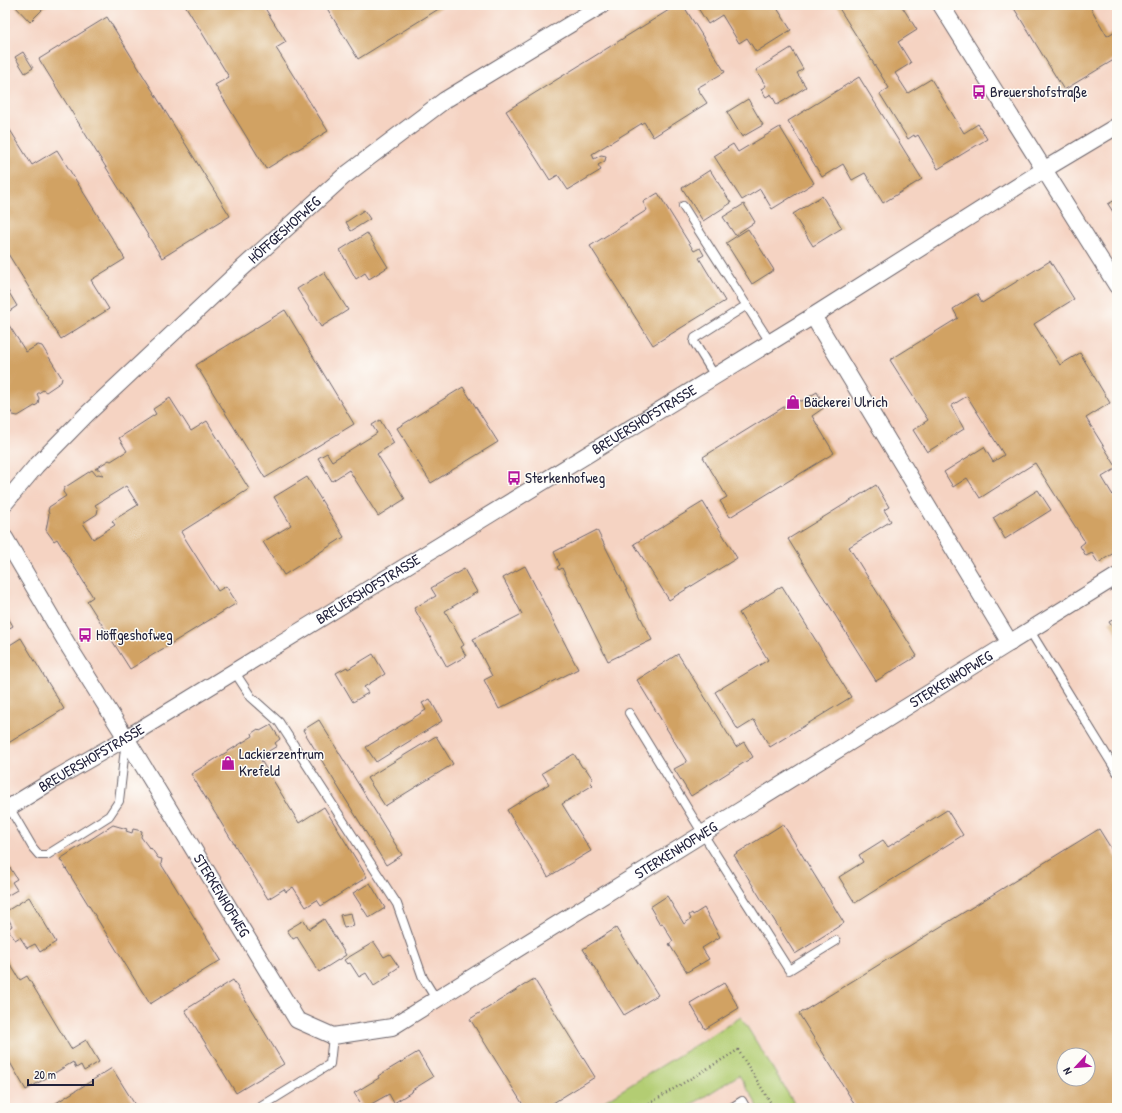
<svg xmlns="http://www.w3.org/2000/svg" width="1122" height="1113" viewBox="0 0 1122 1113" font-family="'Patrick Hand',sans-serif">
<style>
.built{fill:#f5d3c2;fill-rule:evenodd}
.green{fill:#b3cd73;stroke:#6a7857}
.building{fill:#d1a263;fill-rule:evenodd}
.lines{fill:none;stroke-linecap:round;stroke-linejoin:round}
.service-casing{stroke:#6b6369;stroke-width:10}
.minor-casing{stroke:#6b6369;stroke-width:18}
.path{stroke:#6b6369;stroke-width:2.5;stroke-dasharray:1 3;stroke-linecap:butt}
.service{stroke:#fff;stroke-width:8}
.minor{stroke:#fff;stroke-width:16}
.labels{text-anchor:middle;stroke-width:3;stroke-linejoin:round;paint-order:stroke}
.poi-label{font-size:15px;fill:#22223b;stroke:#fdfcf7;text-anchor:start}
.street-label{font-size:15px;fill:#22223b;stroke:#fdfcf7}
</style>
<rect width="100%" height="100%" fill="#fdfcf7"/>
<filter id="ink" filterUnits="userSpaceOnUse"><feTurbulence type="fractalNoise" baseFrequency=".025" numOctaves="2"/><feDisplacementMap in="SourceGraphic" scale="8" xChannelSelector="R" yChannelSelector="G"/><feConvolveMatrix kernelMatrix="1 2 1 2 8 2 1 2 1" color-interpolation-filters="sRGB"/></filter>
<filter id="wash" filterUnits="userSpaceOnUse"><feTurbulence type="fractalNoise" baseFrequency=".012" numOctaves="4" result="noise"/><feDisplacementMap in="SourceGraphic" scale="16" xChannelSelector="R" yChannelSelector="G"/><feGaussianBlur stdDeviation="0.9" result="paint"/><feColorMatrix in="noise" values="0 0 0 0 0 0 0 0 0 0 0 0 0 0 0 0 0 1.4 0 .05"/><feComposite in="paint" operator="in"/></filter>
<g filter="url(#wash)">
<rect width="100%" height="100%" fill="#f3dcbe"/>
<path class="built" d="M5 5H1117V1108H797L740 1017 593 1108H5ZM1064 1055H1088V1079H1064Z
M739 1075 759 1108H686Z"/>
<path class="green" d="M741 1017 797 1108H759L739 1075 686 1108H593Z"/>
<g id="blocks">
<path class="building" d="M14 5H47L30 22Z
M185 5H263L286 42 276 48 328 131 266 169 215 85 229 77Z
M325 5H445L358 59Z
M677 5H683L725 72 697 88 707 103 653 137 644 122 592 154 594 159 601 155 606 156 605 161 598 165 601 170 568 190 558 175 550 180 506 111Z
M696 5H775L791 30 756 52 747 38 739 43 722 15 708 24Z
M837 5H901L917 30 898 42 911 63 895 73 908 93 931 79 964 133 978 124 987 139 938 169 918 135 915 137 914 135 908 139 880 94 889 88Z
M1012 5H1089L1107 36 1117 30V58L1064 90Z
M107 17 230 216 162 258 39 59Z
M791 48 803 69 797 73 806 87 777 105 771 94 766 97 761 89 766 86 756 70Z
M23 52 33 68 25 73 15 57Z
M859 77 922 179 883 203 865 173 852 180 843 164 822 177 788 121Z
M748 99 763 125 742 137 727 112Z
M5 122 32 165 57 150 125 259 91 280 109 309 61 339 5 249Z
M780 127 814 183 772 209 760 189 742 200 714 156 733 144 738 152Z
M710 170 731 203 703 221 682 188Z
M658 193 694 251 700 248 704 255 699 258 725 301 653 345 590 246 647 210 643 202Z
M822 196 842 228 813 246 793 214Z
M1117 199V218L1108 204Z
M744 204 755 222 735 235 723 217Z
M364 210 370 219 351 231 346 222Z
M748 229 774 270 752 284 726 243Z
M367 233 388 267 369 279 365 273 356 279 340 250Z
M1050 261 1074 299 1034 324 1060 365 1080 353 1110 403 1086 418 1117 468 1102 477 1117 502V551L1098 563 1092 553 1086 556 1080 546 1085 542 1035 463 980 498 967 478 953 487 944 472 984 447 993 462 1004 455 967 396 951 406 964 429 927 452 913 430 928 420 890 360 958 318 953 309 977 294 982 303Z
M324 272 348 310 321 327 297 289Z
M5 286 17 306 5 314Z
M285 310 354 424 265 478 196 365Z
M5 319 26 352 38 345 42 346 62 378 61 382 46 392 43 390 37 394 39 398 38 404 18 416 13 415 5 402Z
M463 387 498 442 431 483 397 428Z
M817 392 825 407 812 416 834 453 730 517 720 501 727 497 703 457 795 400 802 401Z
M170 398 191 431 207 421 249 489 181 532 218 591 226 586 237 603 130 669 87 601 93 597 57 539 54 541 46 530 49 514 48 511 49 507 66 496 63 492 64 488 92 470 96 475 98 474 103 475 100 469H95L109 460 111 461 127 451 119 438 156 414 153 409ZM126 486 138 505 112 521 115 525 93 539 83 523 97 514 98 509 95 505Z
M380 420 394 443 377 454 405 499 378 516 349 470 332 481 318 458 327 453 332 461 377 433 372 425Z
M307 477 344 537 284 575 263 542 291 525 274 497Z
M876 485 889 507 884 510 891 521 849 547 917 656 876 681 788 539Z
M1038 490 1051 510 1005 539 993 518Z
M703 502 737 558 669 600 634 544Z
M597 530 652 640 608 661 562 568 559 570 557 567 560 565 554 552Z
M525 566 578 669 499 709 484 680 492 676 473 639 522 614 503 578Z
M464 569 477 592 445 611 464 645 461 647 466 656 447 667 414 608 436 596 431 588Z
M782 586 851 697 770 747 754 720 738 730 715 692 768 660 739 613Z
M5 612 13 626 5 631Z
M1117 617V634L1109 622Z
M21 638 64 709 5 745V648Z
M373 654 385 674 364 687 368 693 353 702 336 673 347 667 348 669Z
M678 654 736 747 744 742 753 757 691 796 674 769 687 762 637 680Z
M430 699 442 721 376 762 366 747 426 710 422 703Z
M319 720 402 855 386 865 303 730Z
M271 725 280 739 275 743 277 746 259 757 299 823 324 807 367 877 321 906 317 900 306 907 293 887 286 892 284 889 268 899 191 774 253 736 252 733 258 729 260 731Z
M436 736 453 764 385 806 367 778Z
M574 754 582 767 586 769 592 778 591 783 593 785 562 804 591 851 548 877 507 810 549 784 542 773Z
M947 810 963 835 855 903 839 877 863 862 859 855 883 840 888 847Z
M783 824 844 923 795 954 734 855Z
M113 825 127 829 126 831 132 833 133 829 142 831 141 837 150 849 151 848 158 858 162 859 161 864 221 960 150 1004 60 859Z
M1099 829 1117 858V1108H857L799 1014ZM1064 1055H1088V1079H1064Z
M6 861 17 879 12 882 17 890 5 897V862Z
M370 883 385 908 369 918 353 893Z
M667 896 684 924 691 919 689 915 692 913 693 915 704 908 720 937 702 948 709 959 687 972 669 944 673 941 662 923 660 924 650 907Z
M29 897 56 942 40 952 35 944 27 948 20 937 15 940 8 929 12 926 5 912Z
M351 913 354 926 344 928 340 915Z
M324 919 346 955 319 972 297 937 293 939 287 930 304 920 309 929Z
M616 928 658 995 624 1015 583 949Z
M374 942 384 957 390 954 399 967 390 973 391 975 374 986 366 973 359 977 350 963 347 964 344 960Z
M5 956 20 980 27 976 71 1049 86 1040 99 1062 84 1071 81 1065 76 1068 73 1062 26 1090 5 1054Z
M534 979 595 1077 545 1108H525L470 1019Z
M233 980 284 1064 236 1093 185 1010Z
M724 983 739 1008 705 1029 690 1003Z
M418 1052 433 1077 412 1090 413 1091 394 1103 389 1094 364 1108 354 1093 379 1078 378 1076Z
M112 1068 137 1108H48Z"/>
</g>
</g>
<g filter="url(#ink)">
<use href="#blocks" fill-opacity="0" stroke="#6b6369" stroke-width="1"/>
<g class="lines">
<defs>
<path id="service" d="M683 206 770 342
M715 376 694 342 695 338 747 305
M1030 631 1117 772
M234 671 251 697 279 722 397 904 423 978 436 999
M629 713 703 834 789 970 836 941
M9 807 33 848 39 855H47L109 816 119 801 126 740
M259 1108 330 1064 333 1036
M731 1108 742 1101 746 1108"/>
<g id="minor">
<path d="M941 5 1117 286"/>
<path d="M813 316 1010 643"/>
<path id="s1" d="M5 503 36 466 87 414 237 273 343 177 445 100 602 5"/>
<path id="s2" d="M5 538 69 647 126 738 297 1020 333 1036 392 1027 1117 576"/>
<path id="s3" d="M5 810 60 776 126 738 813 316 1045 169 1117 126"/>
</g>
</defs>
<use href="#service" class="service-casing"/>
<use href="#minor" class="minor-casing"/>
<path class="path" d="M642 1108 738 1050 774 1108"/>
<use href="#service" class="service"/>
<use href="#minor" class="minor"/>
</g>
</g>
<defs>
<symbol id="bus-bare" viewBox="-9 -9 18 18"><path d="M-5-6H5V4H4V6H2V4H-2V6H-4V4H-5ZM-3.5-4V0h7V-4ZM-3.5 1.2v1.5H-2V1.2ZM2 1.2v1.5H3.5V1.2Z" fill="#b5179e" stroke="#fdfcf7" stroke-width="2.5" paint-order="stroke"/></symbol>
<symbol id="shop-bare" viewBox="-9 -9 18 18"><path d="M-5-2.5h2.3a2.7 3.5 0 0 1 5.4 0H5L5.5 6h-11ZM-1.5-2.5h3a1.5 2.3 0 0 0-3 0Z" fill="#b5179e" stroke="#fdfcf7" stroke-width="2.5" paint-order="stroke"/></symbol>
</defs>
<g fill-rule="evenodd">
<use href="#bus-bare" x="969" y="82" width="20" height="20"/>
<use href="#shop-bare" x="783" y="392" width="20" height="20"/>
<use href="#bus-bare" x="504" y="468" width="20" height="20"/>
<use href="#bus-bare" x="75" y="625" width="20" height="20"/>
<use href="#shop-bare" x="218" y="753" width="20" height="20"/>
</g>
<g class="labels">
<g class="poi-label">
<text x="990" y="97">Breuershofstraße</text>
<text x="804" y="407">Bäckerei Ulrich</text>
<text x="525" y="483">Sterkenhofweg</text>
<text x="96" y="640">Höffgeshofweg</text>
<text x="239" y="759">Lackierzentrum<tspan x="239" dy="17">Krefeld</tspan></text>
</g>
<g class="street-label">
<text dy="5" stroke="none"><textPath href="#s1" startOffset="391">HÖFFGESHOFWEG</textPath></text>
<text dy="5" stroke="none"><textPath href="#s3" startOffset="749">BREUERSHOFSTRASSE</textPath></text>
<text dy="5" stroke="none"><textPath href="#s3" startOffset="425">BREUERSHOFSTRASSE</textPath></text>
<text dy="5" stroke="none"><textPath href="#s2" startOffset="1321">STERKENHOFWEG</textPath></text>
<text dy="5" stroke="none"><textPath href="#s3" startOffset="101">BREUERSHOFSTRASSE</textPath></text>
<text dy="5" stroke="none"><textPath href="#s2" startOffset="997">STERKENHOFWEG</textPath></text>
<text dy="5" stroke="none"><textPath href="#s2" startOffset="418">STERKENHOFWEG</textPath></text>
</g>
</g>
<rect width="1122" height="1113" fill="none" stroke="#fdfcf7" stroke-width="20"/>
<g transform="translate(1076 1067) rotate(244)"><circle r="19" fill="#fdfcf7" stroke="#a5a5ac"/>
<path d="M0-3L7 15L0 10L-7 15Z" fill="#b5179e"/>
<text y="-6" font-size="11" font-weight="bold" text-anchor="middle" fill="#22223b">N</text>
</g>
<path d="M28 1079v6h65v-6" fill="none" stroke="#22223b" stroke-width="2"/>
<text x="34" y="1079" font-size="12" fill="#22223b" stroke="#fdfcf7" stroke-width="3" paint-order="stroke">20 m</text>
</svg>
